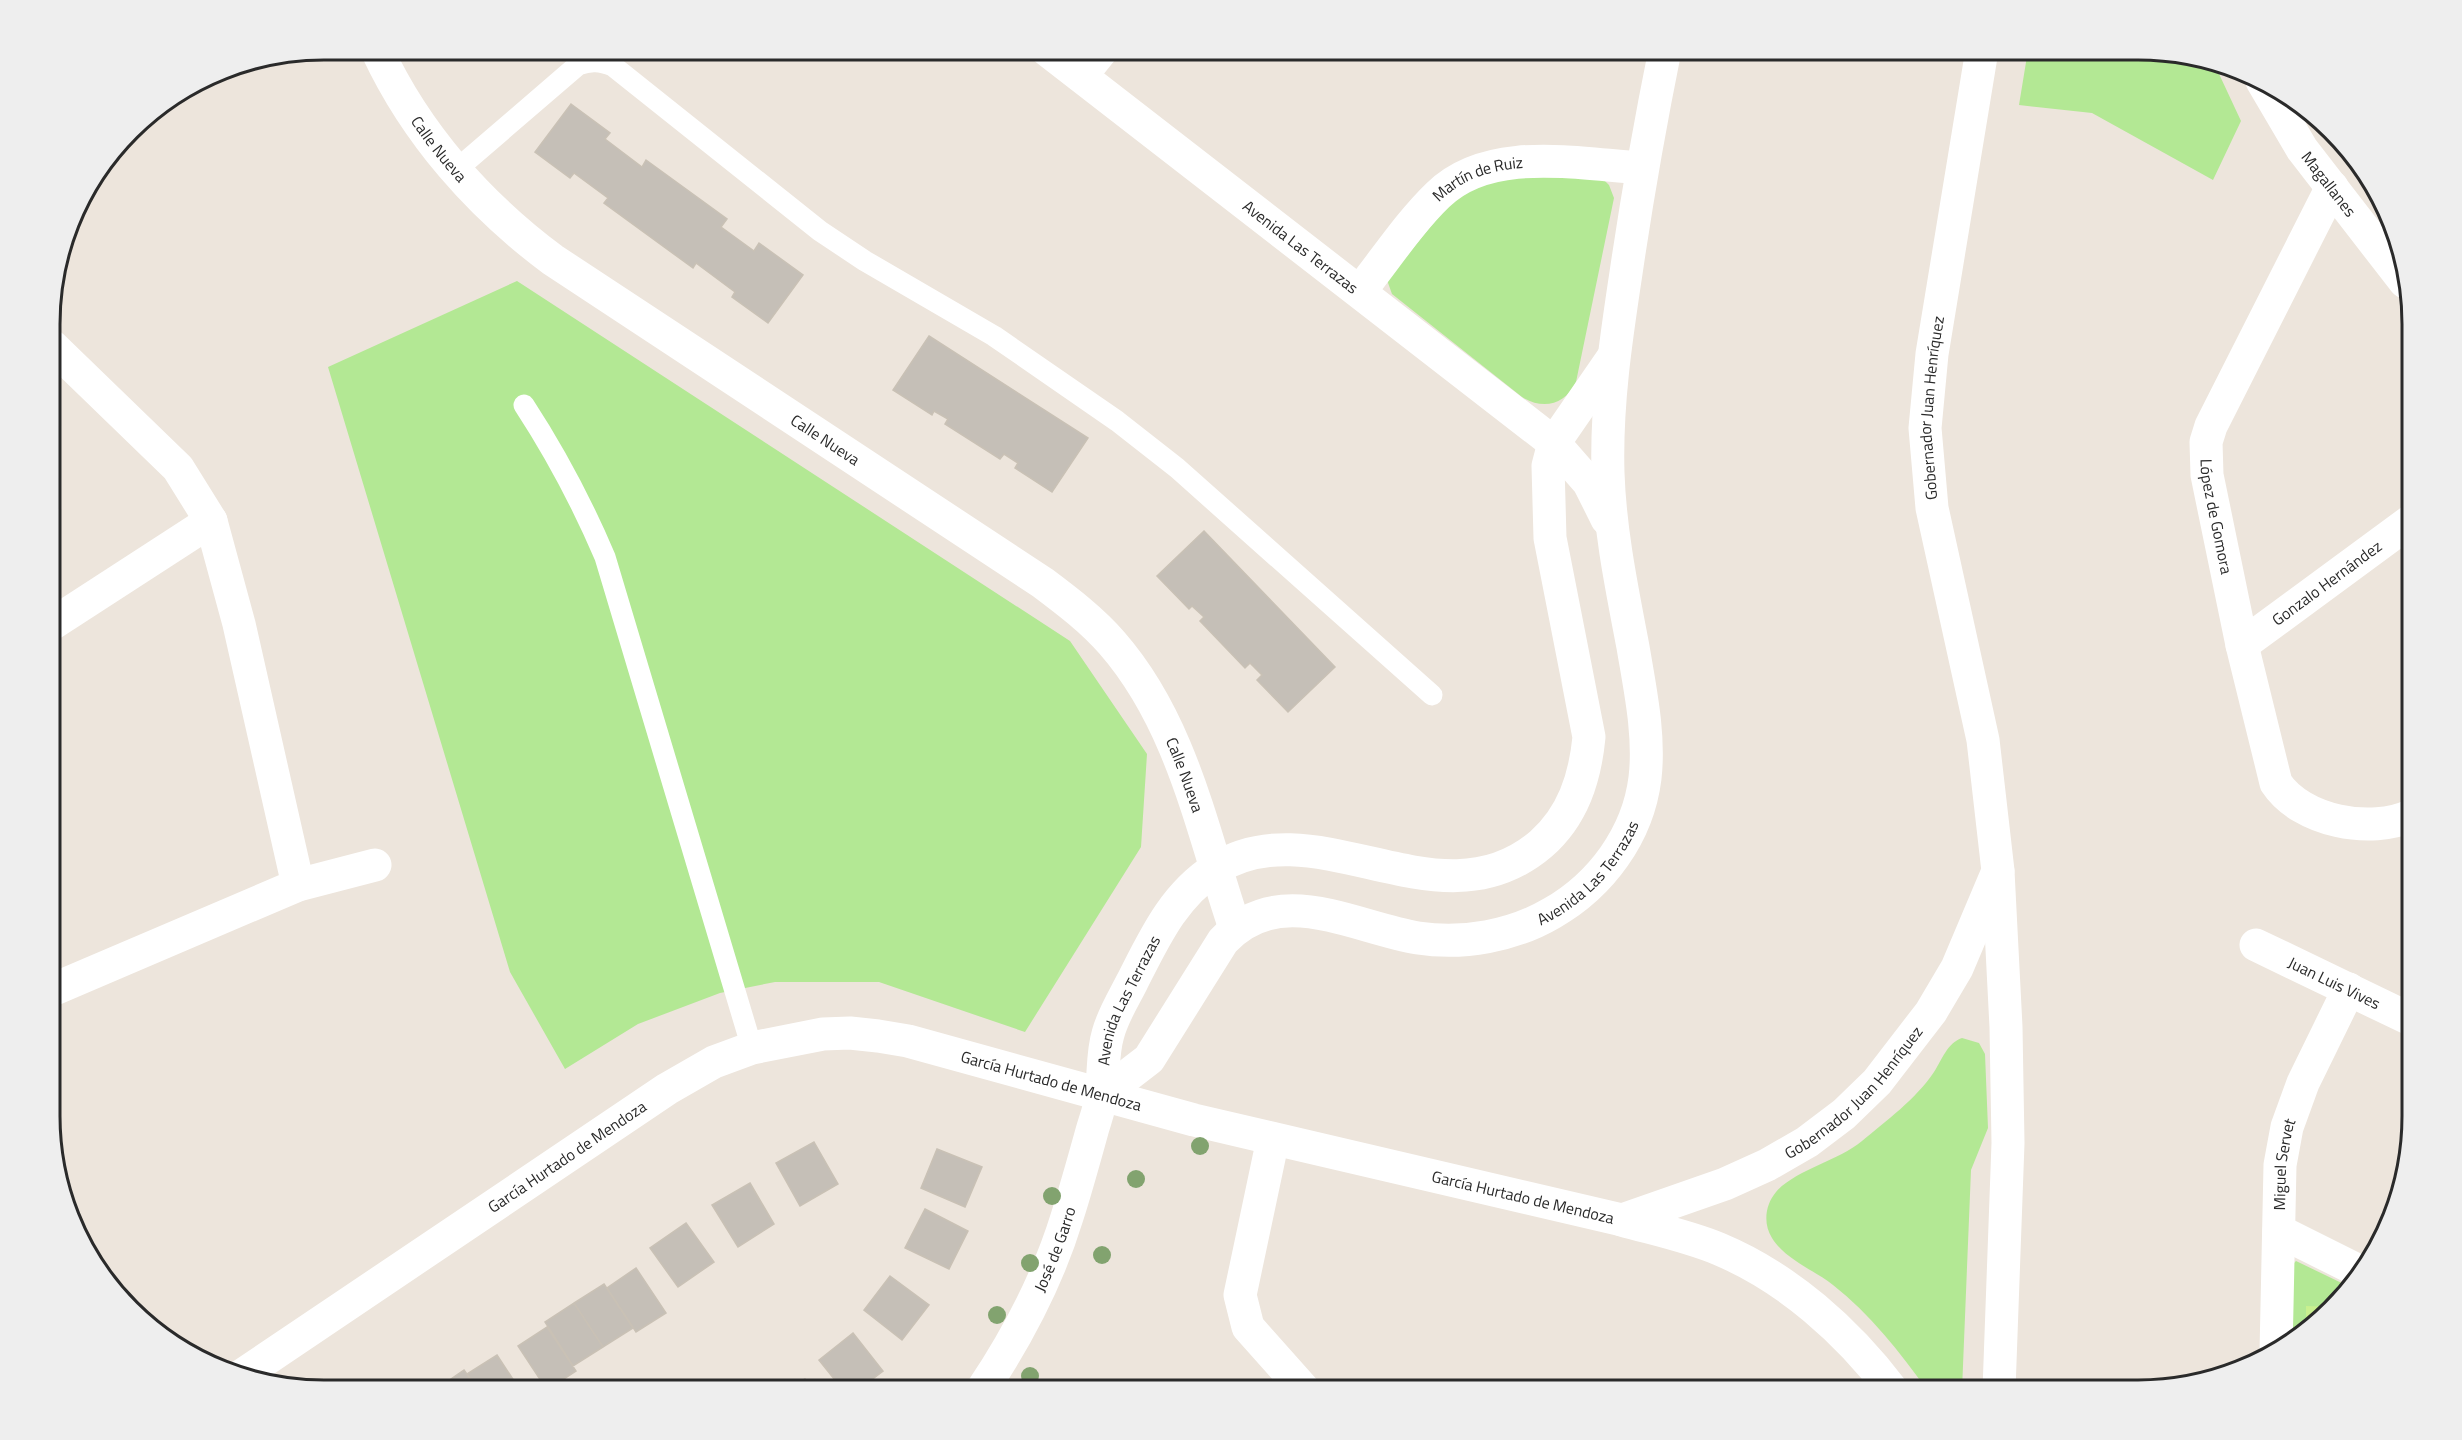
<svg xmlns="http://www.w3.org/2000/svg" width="2462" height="1440" viewBox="0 0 2462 1440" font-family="'Titillium Web',sans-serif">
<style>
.green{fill:#b3e894}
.pitch{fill:#c9f08f}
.building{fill:#c5bfb7;stroke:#c9c1b5;stroke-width:1.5}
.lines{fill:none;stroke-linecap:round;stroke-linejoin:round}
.service{stroke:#fff;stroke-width:21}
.minor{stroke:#fff;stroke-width:33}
.tertiary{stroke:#fff;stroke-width:33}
.tree{fill:#82a36f}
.labels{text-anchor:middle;stroke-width:6;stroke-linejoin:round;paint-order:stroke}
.street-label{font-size:16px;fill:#2a2a2a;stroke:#fff}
.rim{fill:none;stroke:#2a2a2a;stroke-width:3}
</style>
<rect width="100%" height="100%" fill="#ede5dc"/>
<path class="green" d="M2028 50H2138L2213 61 2241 121 2213 180 2092 113 2019 105Z
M1503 172 1603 179 1609 185 1614 198 1576 382C1565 405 1543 410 1522 397L1392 294 1387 280 1458 193Z
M517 281 1070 641 1147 754 1141 847 1025 1032 879 982H775L720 993 638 1024 565 1069 510 972 328 367Z
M1962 1038 1979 1043 1985 1054 1988 1128 1971 1170 1962 1390H1927C1900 1352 1870 1314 1833 1285 1814 1270 1785 1259 1772 1238 1763 1224 1765 1205 1776 1192 1795 1170 1838 1161 1862 1141 1886 1121 1916 1099 1934 1072 1942 1060 1947 1043 1962 1038Z
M2296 1261 2350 1287 2332 1310 2293 1340V1264Z"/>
<path class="pitch" d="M2306 1306 2334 1307 2306 1330Z"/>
<path class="building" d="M571 104 610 133 605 139 642 167 646 160 727 219 721 227 754 251 759 243 803 275 768 323 732 297 735 292 696 263 693 268 604 203 608 198 574 173 570 178 535 152Z
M929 336 1088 438 1052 492 1015 468 1018 463 1004 454 1000 459 945 424 948 419 934 411 932 415 893 390Z
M1204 531 1335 667 1288 712 1257 680 1262 675 1250 663 1245 668 1200 621 1204 617 1192 606 1189 609 1157 576Z
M814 1142 838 1184 800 1206 776 1163Z
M937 1149 982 1167 965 1207 921 1188Z
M750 1183 774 1224 738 1247 712 1205Z
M925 1209 968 1231 949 1269 905 1248Z
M686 1223 714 1262 678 1287 650 1248Z
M636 1268 666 1313 636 1332 607 1288Z
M890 1276 929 1305 902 1340 864 1310Z
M604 1284 633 1328 603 1347 574 1303Z
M574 1303 603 1347 573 1366 545 1322Z
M547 1327 576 1371 547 1390 518 1346Z
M853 1333 883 1371 858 1390H843L819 1360Z
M497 1355 520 1390H478L467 1374Z
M464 1370 478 1390H435Z
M805 1379 811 1390H782Z"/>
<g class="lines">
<path class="service" d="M456 170 578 65C591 60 600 61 613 66L820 231 865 261 994 336 1117 421 1177 468 1432 695
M524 405C556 454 582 503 605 557L752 1048"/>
<g class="minor">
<path id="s1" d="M377 50C416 134 479 205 553 260L1043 583C1067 601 1092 620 1112 643 1182 723 1202 831 1235 928"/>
<path id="s2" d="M1047 50 1554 443 1589 483 1607 519"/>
<path d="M1081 76 1102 50"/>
<path id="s3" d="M2262 81 2302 149 2405 282"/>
<path id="s4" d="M2332 187 2211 426 2206 442 2207 475 2242 645 2276 783C2301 821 2371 835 2412 815"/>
<path id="s5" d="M1360 291C1385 260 1409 223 1438 195 1489 145 1577 164 1642 168"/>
<path d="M52 346 178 468 211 521 239 624 298 885"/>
<path d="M52 624 211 521"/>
<path id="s6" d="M2242 645 2412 520"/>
<path d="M1998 871 2006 1027 2008 1143 1999 1390"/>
<path id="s7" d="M2256 945 2412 1020"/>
<path d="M52 990 298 885 375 865"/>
<path id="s8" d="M1101 1096 1149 1059 1223 941C1279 881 1352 927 1418 938 1463 945 1513 936 1552 913 1601 885 1638 835 1645 778 1650 735 1640 689 1633 647 1622 589 1610 532 1608 473 1606 405 1616 339 1626 273 1637 198 1650 124 1665 50"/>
<path d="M1273 1139 1240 1295 1248 1327 1304 1390"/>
<path d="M1622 1220C1654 1229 1688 1236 1719 1249 1788 1278 1847 1331 1892 1390"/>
<path d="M2279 1231 2361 1272"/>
<path id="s9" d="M2276 1353 2280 1165 2287 1127 2303 1083 2349 989"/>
<path id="s10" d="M982 1390C1018 1336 1048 1279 1067 1217 1076 1189 1084 1160 1092 1131 1095 1120 1100 1108 1101 1096 1104 1075 1102 1054 1108 1034 1113 1015 1124 998 1132 982 1154 939 1173 896 1215 869 1318 804 1439 931 1541 844 1573 816 1585 778 1589 737L1550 538 1548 466 1554 443 1612 359"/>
</g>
<path class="tertiary" id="s11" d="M241 1376 667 1089 714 1062 752 1048 823 1034 850 1033 878 1036 908 1041 1194 1120 1622 1220 1725 1184 1767 1165 1807 1142 1844 1114 1877 1082 1931 1012 1957 968 1998 871 1983 740 1932 508 1925 428 1932 354 1982 50"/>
</g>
<g class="tree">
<circle cx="1200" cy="1146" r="9"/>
<circle cx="1136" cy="1179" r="9"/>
<circle cx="1052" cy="1196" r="9"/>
<circle cx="1102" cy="1255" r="9"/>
<circle cx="1030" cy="1263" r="9"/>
<circle cx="997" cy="1315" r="9"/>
<circle cx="1030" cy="1376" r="9"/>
</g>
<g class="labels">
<g class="street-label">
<text dy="6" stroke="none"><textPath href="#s1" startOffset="117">Calle Nueva</textPath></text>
<text dy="6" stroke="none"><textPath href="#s5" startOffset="168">Martín de Ruiz</textPath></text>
<text dy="6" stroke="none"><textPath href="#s3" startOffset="123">Magallanes</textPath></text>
<text dy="6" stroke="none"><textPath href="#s2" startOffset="321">Avenida Las Terrazas</textPath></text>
<text dy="6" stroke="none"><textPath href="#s11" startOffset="2511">Gobernador Juan Henríquez</textPath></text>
<text dy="6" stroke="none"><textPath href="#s1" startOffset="603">Calle Nueva</textPath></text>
<text dy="6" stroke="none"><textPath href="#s4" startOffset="360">López de Gomora</textPath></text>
<text dy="6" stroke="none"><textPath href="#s6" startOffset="105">Gonzalo Hernández</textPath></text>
<text dy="6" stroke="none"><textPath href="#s1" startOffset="1107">Calle Nueva</textPath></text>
<text dy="6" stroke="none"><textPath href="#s8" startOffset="600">Avenida Las Terrazas</textPath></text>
<text dy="6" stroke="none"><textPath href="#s7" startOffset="87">Juan Luis Vives</textPath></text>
<text dy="6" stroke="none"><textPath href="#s10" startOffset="420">Avenida Las Terrazas</textPath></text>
<text dy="6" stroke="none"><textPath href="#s11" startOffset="915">García Hurtado de Mendoza</textPath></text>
<text dy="6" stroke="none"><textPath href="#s11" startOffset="1772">Gobernador Juan Henríquez</textPath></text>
<text dy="6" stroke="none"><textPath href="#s11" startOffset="393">García Hurtado de Mendoza</textPath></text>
<text dy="6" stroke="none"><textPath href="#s9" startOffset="189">Miguel Servet</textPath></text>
<text dy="6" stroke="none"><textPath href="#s11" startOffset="1401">García Hurtado de Mendoza</textPath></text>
<text dy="6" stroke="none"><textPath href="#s10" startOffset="159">José de Garro</textPath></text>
</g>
</g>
<path d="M0 0H2462V1440H0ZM324 60H2138A264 264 0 0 1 2402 324V1116A264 264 0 0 1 2138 1380H324A264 264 0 0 1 60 1116V324A264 264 0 0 1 324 60Z" fill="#eee" fill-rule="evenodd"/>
<path class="rim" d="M324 60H2138A264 264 0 0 1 2402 324V1116A264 264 0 0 1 2138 1380H324A264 264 0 0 1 60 1116V324A264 264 0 0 1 324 60Z"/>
</svg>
